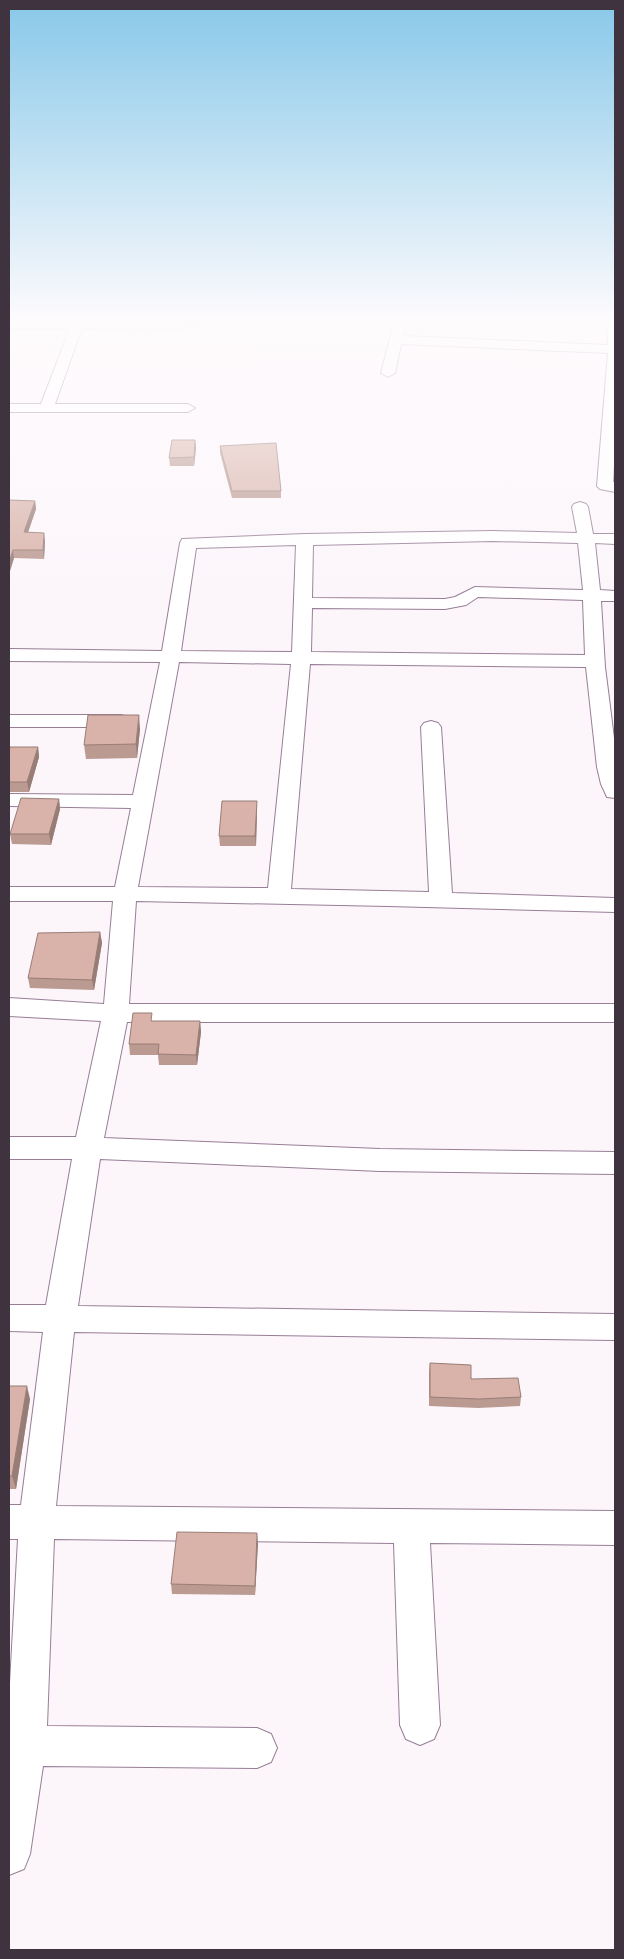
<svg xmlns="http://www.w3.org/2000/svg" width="624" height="1959" viewBox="0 0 624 1959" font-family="Poppins,sans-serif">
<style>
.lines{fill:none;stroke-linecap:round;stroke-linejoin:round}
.minor-casing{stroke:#977e96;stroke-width:2}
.minor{fill:#fff;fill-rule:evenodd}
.wall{fill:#bb9a92}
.shaded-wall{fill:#987d77}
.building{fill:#d9b3aa;stroke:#987d77}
</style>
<rect width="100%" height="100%" fill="#fcf6fb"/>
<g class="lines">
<defs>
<path id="minor" d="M9 323H200C190 333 101 328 82 328L55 404H188L195 408 188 412H9V404H41L70 328H9Z
M395 323H403L405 326 403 336 608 345 607 323H615V447L613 482H615V492L600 489 597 486 608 353 401 344 395 373 388 377 381 373 393 326Z
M580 502 586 504 588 507 593 534H615V544L595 543 600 590 615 591V601H601L605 667 615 746V798L607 797 601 784 597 767 586 667 310 664 291 889 429 892 421 727 424 723 431 721 438 723 441 727 452 893 615 898V912L388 906 136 901 129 1004H615V1022H127L104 1138 380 1149 615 1152V1174L380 1171 100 1159 78 1306 615 1314V1340L74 1332 56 1506 615 1511V1545L430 1543 440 1725 434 1739 420 1745 406 1739 400 1725 394 1543 54 1539 47 1726 257 1728 271 1734 277 1748 271 1762 257 1768 43 1766 30 1854 24 1869 9 1875V1701L18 1539H9V1505H21L43 1332 9 1331V1305H46L72 1159H9V1137H76L101 1021 9 1016V998L104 1004 113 901H9V887H115L131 808 9 806V794L133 795 160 662 9 661V649L162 651 180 543 182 539 305 534 493 531 577 533 572 507 574 504ZM493 541 578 543 583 590 475 587 455 597 445 599 312 598 313 545ZM296 545 292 652 181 651 196 548ZM478 597 583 600 585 655 311 652 312 608 445 609 466 605ZM179 662 291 664 268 888 138 887Z
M9 715H121L128 717 131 721 128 725 121 727H9Z"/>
</defs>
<use href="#minor" class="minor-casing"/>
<use href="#minor" class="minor"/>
</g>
<path class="wall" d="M195 440 196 448 194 466H170L169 458Z
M220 446 281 491V498H232L220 453Z
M9 500 35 501 36 509 28 532 45 541 44 559 14 558 9 574Z
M140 729 137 758 86 759 84 745Z
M38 747 39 757 29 792H9V751Z
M59 799 60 809 51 845 12 844 10 834Z
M257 811 256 846H220L219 836Z
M100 932 102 943 94 990 30 988 28 978Z
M152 1021H200L201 1032 197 1065H159L158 1055H130L129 1044Z
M430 1363 521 1397 520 1406 478 1408 429 1406V1372Z
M9 1386 30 1399 16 1489H9Z
M258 1543 255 1595 172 1594 171 1584Z"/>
<path class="shaded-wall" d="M195 440 196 448 194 466V457Z
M35 501 36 509 25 541 24 532Z
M44 533 45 541 44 559 43 550Z
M13 550 14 558 9 574V562Z
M139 715 140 729 137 758 136 744Z
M38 747 39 757 29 792 27 782Z
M59 799 60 809 51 845 49 834Z
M257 801V811L256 846 255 836Z
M100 932 102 943 94 990 92 980Z
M200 1021 201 1032 197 1065 196 1055Z
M27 1386 30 1399 16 1489 12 1476Z
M257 1533 258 1543 255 1595V1586Z"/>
<path class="building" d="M172 440H195L194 457 169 458Z
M276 443 281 491H232L220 446Z
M9 500 35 501 24 532 44 533 43 550H13L9 562Z
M88 715H139L136 744 84 745Z
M10 747H38L27 782H9V751Z
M21 798 59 799 49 834H10Z
M222 801H257L255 836H219Z
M100 932 92 980 28 978 38 933Z
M133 1013H152L151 1021H200L196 1055 158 1054 159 1044H129Z
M430 1363 471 1365V1379L518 1378 521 1397 479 1399 430 1397Z
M9 1386H27L12 1476H9Z
M177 1532 257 1533 255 1586 171 1584Z"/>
<linearGradient id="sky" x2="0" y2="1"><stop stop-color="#88c8e9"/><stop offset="0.54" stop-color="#fefbfd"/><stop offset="1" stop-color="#fefbfd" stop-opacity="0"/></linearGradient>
<rect width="624" height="597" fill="url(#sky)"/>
<rect width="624" height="1959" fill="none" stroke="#3e333e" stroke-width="20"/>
</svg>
